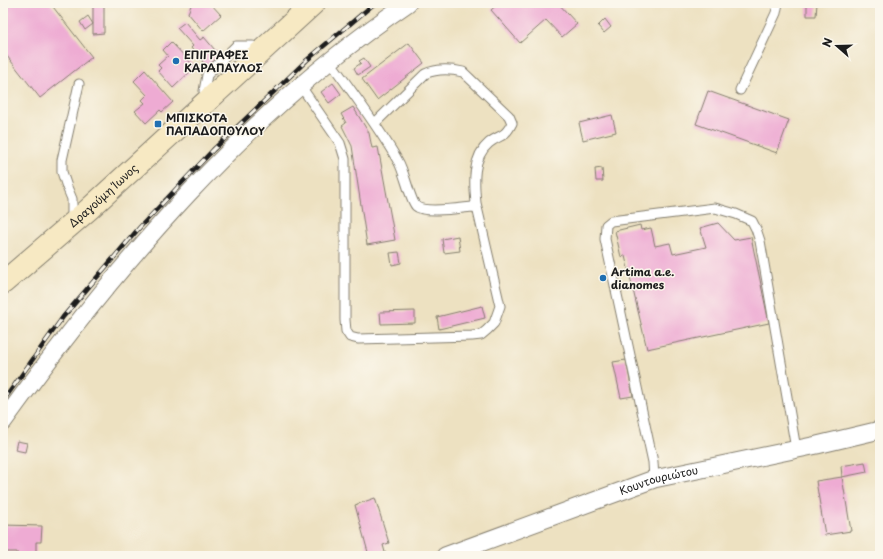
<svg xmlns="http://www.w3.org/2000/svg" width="883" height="559" viewBox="0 0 883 559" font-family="'Playpen Sans',sans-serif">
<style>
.building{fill:#eeabd3}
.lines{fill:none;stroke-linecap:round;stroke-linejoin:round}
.lane-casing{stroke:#847e6e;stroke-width:11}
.street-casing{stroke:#847e6e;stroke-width:19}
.secondary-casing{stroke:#847e6e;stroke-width:24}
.lane{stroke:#fff;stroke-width:9}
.street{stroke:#fff;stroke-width:17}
.secondary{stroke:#f7e9c3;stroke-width:22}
.rail-casing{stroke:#1c1c1c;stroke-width:4.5}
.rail{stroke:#fbf7ec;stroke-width:3;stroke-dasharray:9;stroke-linecap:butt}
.poi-dot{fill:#1f6fb2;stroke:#fbf7ec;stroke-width:1.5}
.labels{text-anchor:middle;stroke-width:3;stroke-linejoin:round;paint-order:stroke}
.poi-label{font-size:11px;font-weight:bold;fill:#1c1c1c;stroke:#fbf7ec;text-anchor:start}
.street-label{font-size:11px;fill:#1c1c1c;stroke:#fbf7ec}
</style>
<rect width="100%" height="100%" fill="#fbf7ec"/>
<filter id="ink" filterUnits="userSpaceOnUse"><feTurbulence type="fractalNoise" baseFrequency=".025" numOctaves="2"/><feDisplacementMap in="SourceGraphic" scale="8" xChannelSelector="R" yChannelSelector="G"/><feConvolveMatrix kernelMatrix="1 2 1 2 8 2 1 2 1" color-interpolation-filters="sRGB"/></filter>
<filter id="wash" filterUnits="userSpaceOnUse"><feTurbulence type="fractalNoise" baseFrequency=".012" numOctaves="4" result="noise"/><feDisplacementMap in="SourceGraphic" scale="16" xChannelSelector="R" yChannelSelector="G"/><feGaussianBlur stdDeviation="0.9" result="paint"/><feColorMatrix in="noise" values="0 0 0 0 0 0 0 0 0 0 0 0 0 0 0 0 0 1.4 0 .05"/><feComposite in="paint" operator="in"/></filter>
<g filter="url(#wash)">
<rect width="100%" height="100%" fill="#ede1c1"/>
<g id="blocks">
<path class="building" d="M3 3H50L92 57 40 98 3 51Z
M93 3H104V33L93 34Z
M192 3H210L221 15 203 31 188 13Z
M499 3H558L577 24 562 37 546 20 520 43 491 10Z
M807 3H817L816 16H807Z
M88 16 93 24 85 30 80 22Z
M605 19 611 27 604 33 598 26Z
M185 22 200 40 204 37 220 56 207 67 191 48 193 46 177 28Z
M171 42 195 67 173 88 158 71 161 68 158 65 168 56 163 50Z
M409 43 424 63 377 100 362 79Z
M364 58 370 67 358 75 354 68 361 63 359 61Z
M145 70 173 102 162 112 160 110 146 123 135 111 145 103 142 100 147 95 134 81Z
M333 83 341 94 329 103 321 92Z
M708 91 789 120 777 153 696 124Z
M353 107 369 133 372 148 378 147 395 240 367 245 352 146 342 126 346 123 341 114Z
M612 115 616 132 583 140 579 123Z
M602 168 603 181H596L595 169Z
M718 223 734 240 751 237 769 323 647 349 625 256 621 257 615 231 640 225 641 230 651 228 655 246 670 243 673 254 706 247 700 228Z
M458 236 460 251 444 253 442 239Z
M399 252 401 263 392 265 390 253Z
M482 306 485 318 439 329 437 317Z
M415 311V323L381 324 380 312Z
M626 360 633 396 621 398 613 362Z
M17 441 27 443 25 452 15 450Z
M865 462 867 472 842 477 841 466Z
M842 477 851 531 825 535 816 481Z
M375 498 389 543 383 545 386 556H369L355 505Z
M3 525 42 526 41 542H36V553H29L28 556H17V552H3Z"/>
</g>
</g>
<g filter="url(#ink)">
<use href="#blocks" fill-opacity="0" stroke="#847e6e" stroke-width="1"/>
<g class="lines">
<defs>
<path id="lane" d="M329 60C353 93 378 126 398 161 404 170 410 200 416 206 424 214 461 208 473 207L476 203C474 183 472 157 489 143 500 134 504 139 512 123L509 116 463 72C450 69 438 68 425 74L375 123
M300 85 340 143 345 159V320L346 331 350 337 358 339 472 336 481 335 487 330 494 323 500 306 476 203
M740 90 776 13 778 3
M204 91 207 75 236 46H253
M72 221V199L67 187 62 172V160L79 84
M654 479 653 462 605 239 606 225 611 221 715 208 736 214 752 221 756 229 760 241 796 449"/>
<g id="street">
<path d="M3 422C117 264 246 113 408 3"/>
<path id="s1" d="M445 556 654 479 817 445 880 430"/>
</g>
<g id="secondary">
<path id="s2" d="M3 283 88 210 314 3"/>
</g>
</defs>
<use href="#lane" class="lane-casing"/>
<use href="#street" class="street-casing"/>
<use href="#secondary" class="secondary-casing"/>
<use href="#lane" class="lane"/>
<use href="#street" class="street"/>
<use href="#secondary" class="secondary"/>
<defs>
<path id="rail" d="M3 401 63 317 140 227 213 150 307 60 375 3"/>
</defs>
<use href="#rail" class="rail-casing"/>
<use href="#rail" class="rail"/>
</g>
</g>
<g class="poi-dot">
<circle cx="176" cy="61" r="4"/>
<rect x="154" y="120" width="8" height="8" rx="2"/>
<circle cx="603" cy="278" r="4"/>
</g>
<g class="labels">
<g class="poi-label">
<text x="184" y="59">ΕΠΙΓΡΑΦΕΣ<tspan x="184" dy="13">ΚΑΡΑΠΑΥΛΟΣ</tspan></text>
<text x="166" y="122">ΜΠΙΣΚΟΤΑ<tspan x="166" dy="13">ΠΑΠΑΔΟΠΟΥΛΟΥ</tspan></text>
<text x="611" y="276">Artima a.e.<tspan x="611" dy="13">dianomes</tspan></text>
</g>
<g class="street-label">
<text dy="4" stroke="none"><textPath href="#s2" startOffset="133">Δραγούμη Ίωνος</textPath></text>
<text dy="4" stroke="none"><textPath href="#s1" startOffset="227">Κουντουριώτου</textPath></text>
</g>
</g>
<rect width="883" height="559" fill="none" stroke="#fbf7ec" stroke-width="16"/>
<g transform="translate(837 46) rotate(290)" stroke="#fbf7ec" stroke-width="3" paint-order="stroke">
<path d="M0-3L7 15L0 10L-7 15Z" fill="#1c1c1c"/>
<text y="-6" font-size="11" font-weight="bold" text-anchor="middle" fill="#1c1c1c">N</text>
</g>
</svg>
